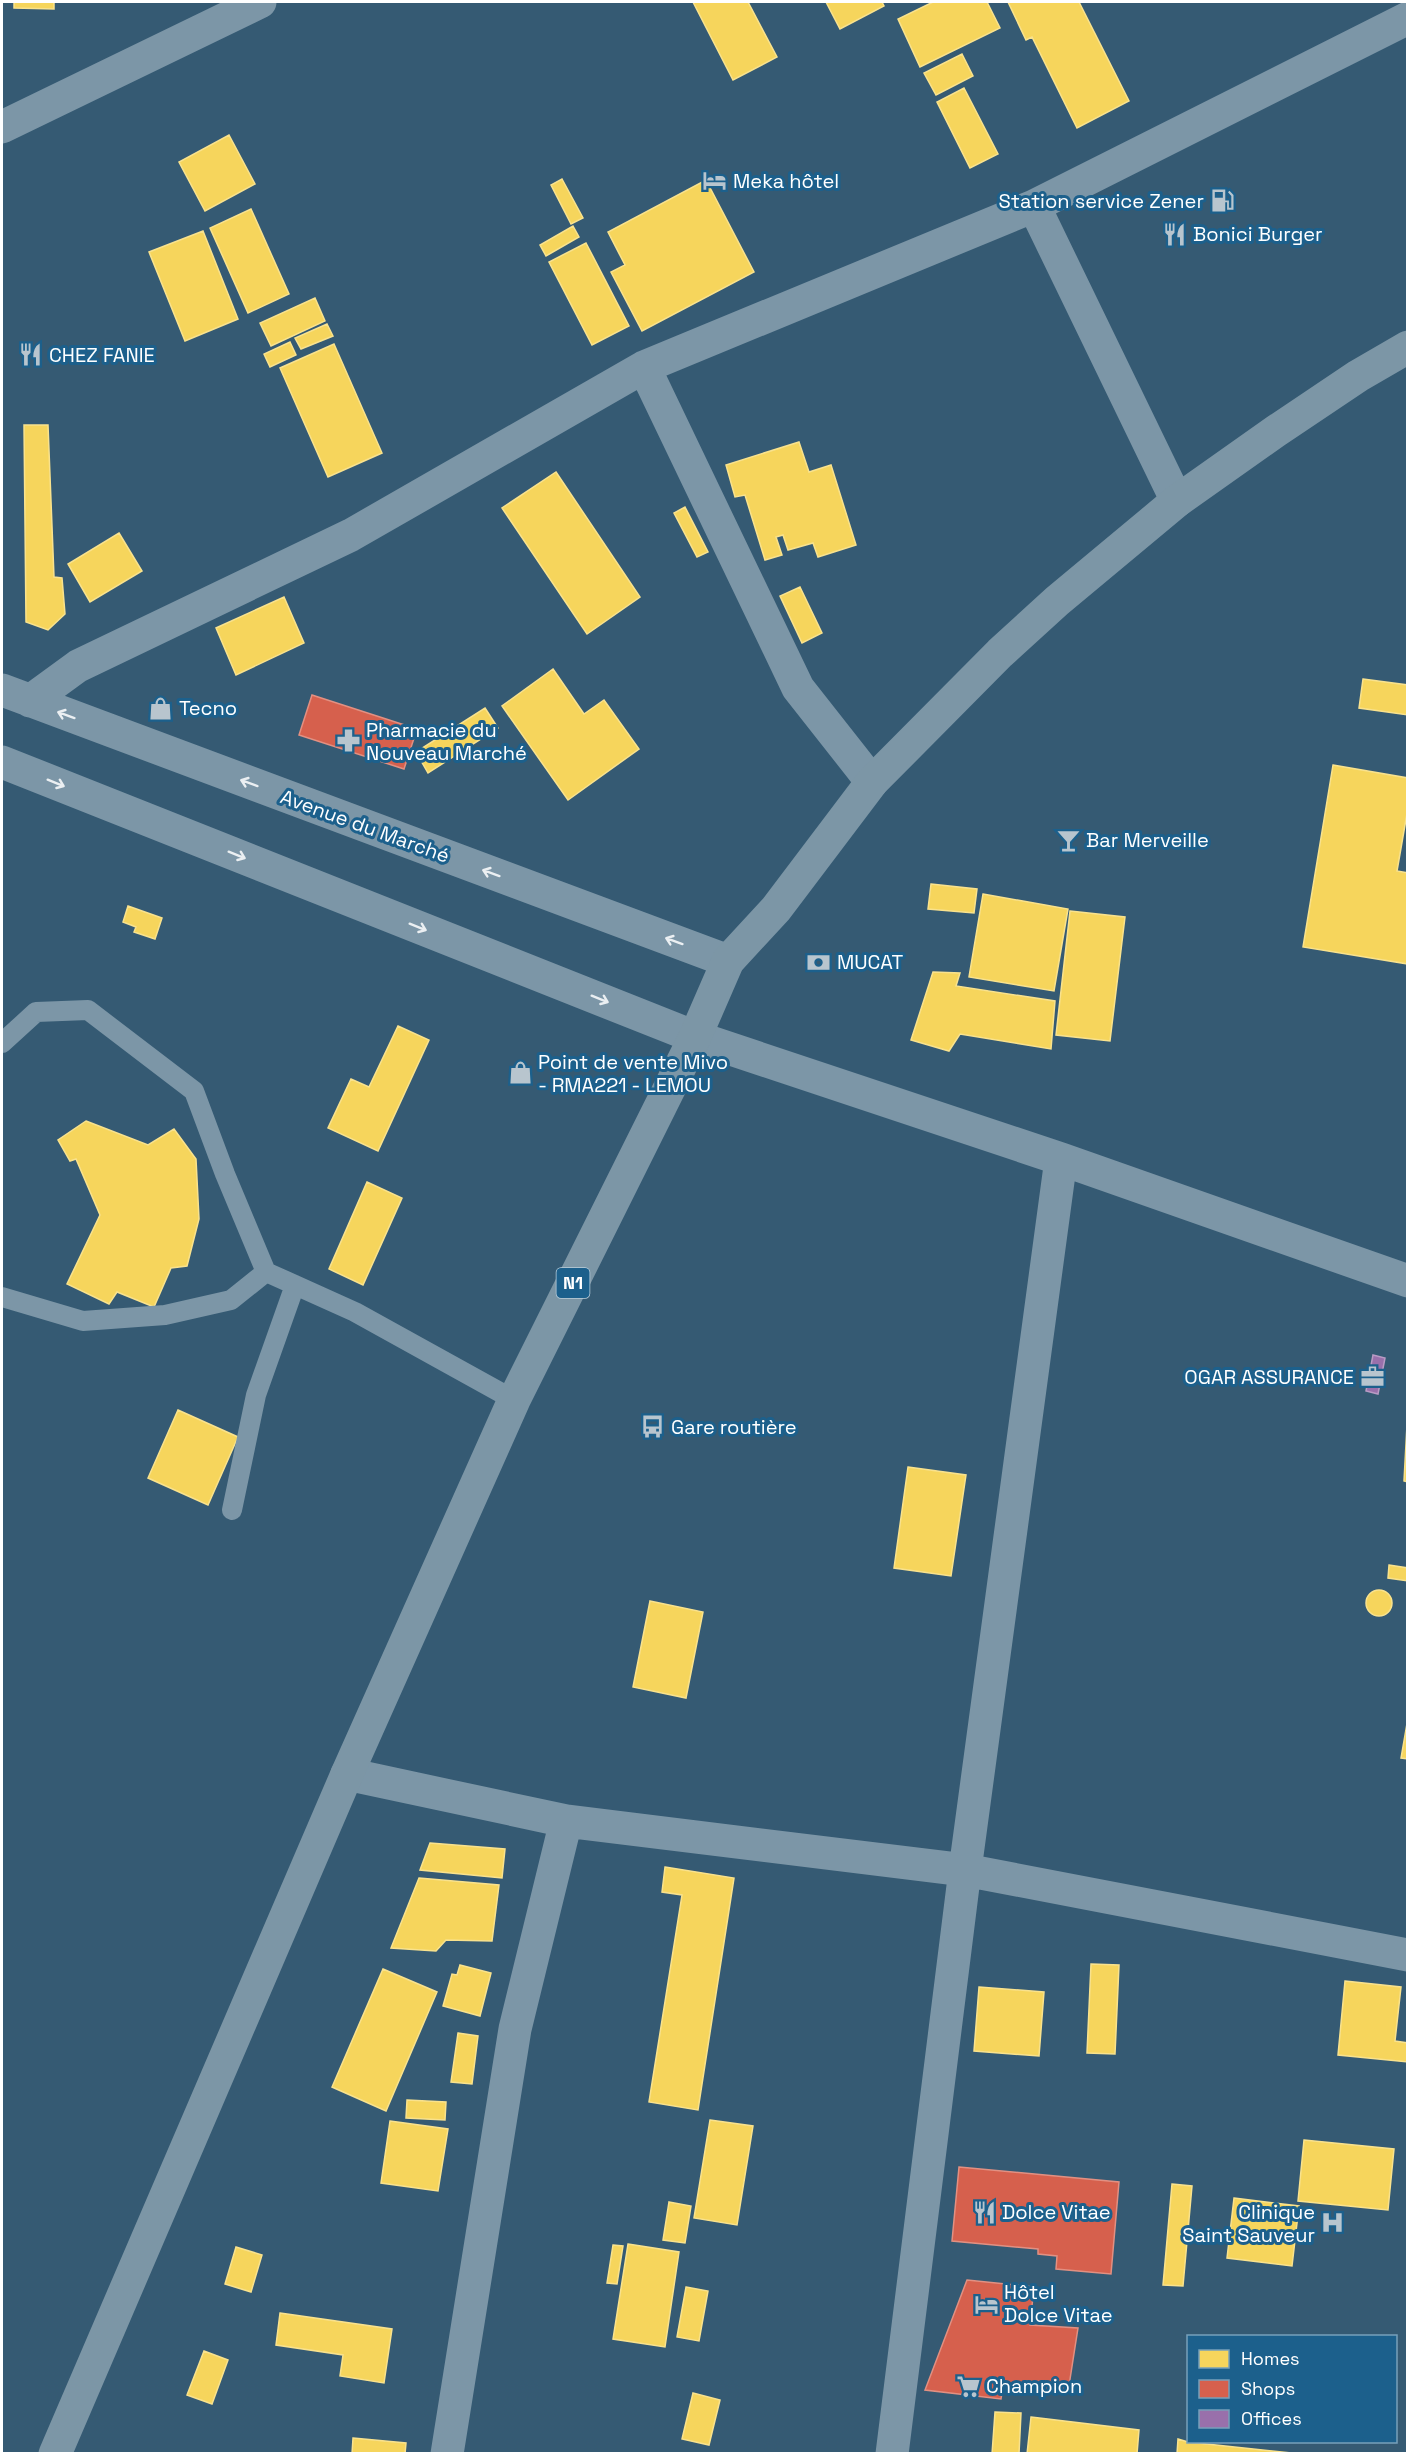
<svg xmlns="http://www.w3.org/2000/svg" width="1409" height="2455" viewBox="0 0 1409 2455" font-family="'Space Grotesk',sans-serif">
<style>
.homes{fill:#f6d55c;stroke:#f9e28d;stroke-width:1.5}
.shops{fill:#d6604d;stroke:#e29082;stroke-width:1.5}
.offices{fill:#9970ab;stroke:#b89bc4;stroke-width:1.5}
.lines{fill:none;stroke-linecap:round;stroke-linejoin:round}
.service{stroke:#7c96a7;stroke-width:20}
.minor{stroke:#7c96a7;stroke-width:33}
.trunk{stroke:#7c96a6;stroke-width:33}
.oneway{stroke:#ebeff2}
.labels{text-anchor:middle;stroke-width:6;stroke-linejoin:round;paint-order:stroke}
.shield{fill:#1c608c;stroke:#bbcfdc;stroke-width:1.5}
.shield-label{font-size:18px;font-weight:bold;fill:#fff}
.poi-label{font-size:20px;fill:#fff;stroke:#1c608c;text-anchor:start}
.street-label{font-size:20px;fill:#fff;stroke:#1c608c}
</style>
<rect width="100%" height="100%" fill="#355a73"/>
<path class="homes" d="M14 2H54V9L14 8Z
M693 2H748L777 57 733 80Z
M826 2H882L884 6 840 29Z
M933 2H987L1000 28 920 67 898 19Z
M1008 2H1079L1129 101 1077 128 1032 37 1026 40Z
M962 54 973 76 936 95 924 73Z
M964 88 998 154 970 168 937 102Z
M229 135 255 184 205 211 179 162Z
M562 179 583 218 571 224 551 185Z
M706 180 754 272 642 331 611 272 625 265 608 232Z
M251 209 289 294 248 313 210 228Z
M573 226 579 237 546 256 540 245Z
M203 231 238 319 185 341 149 252Z
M586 243 629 326 592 345 549 262Z
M315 298 325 321 271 346 260 323Z
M327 324 333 336 301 349 295 338Z
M290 342 296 355 270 367 264 354Z
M334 344 382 453 328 477 280 368Z
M24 425H48L54 577 62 578 65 614 48 630 26 622Z
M799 442 809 472 831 465 856 545 818 557 813 543 788 550 783 535 776 537 782 555 765 560 745 495 735 497 726 465Z
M556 472 640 597 587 634 502 508Z
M685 507 708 552 697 557 674 513Z
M119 533 142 571 90 602 68 564Z
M800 587 822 633 802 643 780 596Z
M284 597 304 643 236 675 216 628Z
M553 669 584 714 604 700 639 749 568 800 502 706Z
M1363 679 1408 685V715L1359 708Z
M485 708 498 728 428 773 416 752Z
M1333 765 1408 778V808L1397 871 1408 873V964L1303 947Z
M931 884 977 889 974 913 928 909Z
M983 894 1068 909 1054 991 969 977Z
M128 906 162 918 155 939 134 932 136 927 123 922Z
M1070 911 1125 917 1110 1041 1056 1035Z
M933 972 960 973 956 986 1055 1001 1051 1049 960 1034 949 1051 911 1040Z
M398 1026 429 1040 378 1151 328 1128 351 1079 369 1087Z
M86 1121 148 1145 174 1129 196 1159 199 1219 187 1266 171 1268 154 1307 117 1292 109 1304 67 1284 100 1215 76 1159 70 1161 58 1140Z
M367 1182 402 1198 363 1285 329 1269Z
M178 1410 238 1437 208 1505 148 1478Z
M1407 1425H1408V1482L1404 1481Z
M908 1467 966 1475 951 1576 894 1568Z
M1389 1565 1408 1568V1581L1388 1578Z
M1366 1603a13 13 0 1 1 26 0a13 13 0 1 1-26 0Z
M650 1601 703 1612 686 1698 633 1687Z
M1408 1718V1759L1401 1758Z
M430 1843 505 1849 502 1878 420 1870Z
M665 1867 734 1878 698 2110 649 2102 682 1895 662 1892Z
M419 1878 499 1885 492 1941 446 1940 436 1951 391 1948Z
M1091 1964 1119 1965 1115 2054 1087 2053Z
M460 1965 491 1973 480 2016 443 2006 452 1974 457 1975Z
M383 1969 437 1992 386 2111 332 2087Z
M1345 1981 1401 1987 1395 2041 1408 2043V2062L1338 2055Z
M979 1987 1044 1992 1039 2056 974 2051Z
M458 2033 478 2036 472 2084 451 2082Z
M407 2100 446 2102 445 2120 406 2118Z
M710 2120 753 2126 737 2225 694 2218Z
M390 2121 448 2129 438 2191 381 2183Z
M1304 2140 1394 2149 1388 2210 1298 2201Z
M1172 2184 1192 2186 1183 2286 1163 2285Z
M1234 2198 1299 2206 1292 2266 1227 2258Z
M669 2202 691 2206 685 2243 663 2240Z
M628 2244 679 2252 665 2347 613 2339Z
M613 2245 623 2246 617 2284 607 2283Z
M236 2247 262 2255 251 2292 225 2284Z
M686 2287 708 2291 699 2341 677 2337Z
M280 2313 392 2329 384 2383 340 2376 343 2355 276 2345Z
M204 2351 228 2360 212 2404 187 2395Z
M693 2393 720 2400 709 2445 682 2439Z
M995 2412 1021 2413 1019 2454H992Z
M1031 2417 1139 2430 1137 2454H1027Z
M353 2438 406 2443 405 2454H352Z
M1178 2439 1188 2442 1301 2454H1177Z"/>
<path class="shops" d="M312 695 417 729 404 769 299 735Z
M959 2167 1119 2182 1111 2274 1056 2269 1057 2256 1038 2254V2249L952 2241Z
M967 2280 1034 2287 1030 2325 1078 2328 1068 2392 1003 2386 1001 2399 925 2390Z"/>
<path class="offices" d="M1373 1355 1385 1358 1378 1394 1366 1391Z"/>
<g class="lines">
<path class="service" d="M2 1043 36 1012 88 1010 194 1091 225 1174 266 1272 355 1312 514 1400
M2 1297 83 1321 165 1315 231 1300 266 1272
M232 1510 256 1395 295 1285"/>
<path class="minor" d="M2 127 260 2
M1034 206 1177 501
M644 367 798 688 872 782
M2 690 728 961
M30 701 78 666 351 535 644 367 1034 206 1408 18
M2 762 695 1037 1061 1159 1408 1281
M347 1774 566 1821 965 1870 1408 1955
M447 2454 515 2029 566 1821
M892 2454 965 1870 1061 1159"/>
<path class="trunk" d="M55 2454 347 1774 514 1400 695 1037 728 961 776 909 872 782 1000 653 1057 601 1177 501 1276 431 1358 376 1408 347"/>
</g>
<defs><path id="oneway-shaft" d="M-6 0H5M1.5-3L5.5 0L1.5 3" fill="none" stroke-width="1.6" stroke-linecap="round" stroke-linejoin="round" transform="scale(1.5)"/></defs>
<g class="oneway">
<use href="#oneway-shaft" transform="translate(66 715) rotate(-160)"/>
<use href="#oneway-shaft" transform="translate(56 783) rotate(22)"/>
<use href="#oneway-shaft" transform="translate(249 783) rotate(-160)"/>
<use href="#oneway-shaft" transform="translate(237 855) rotate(22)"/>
<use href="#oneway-shaft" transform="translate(491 873) rotate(-160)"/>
<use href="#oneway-shaft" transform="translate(418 927) rotate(22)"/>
<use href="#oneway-shaft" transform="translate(674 941) rotate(-160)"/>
<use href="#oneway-shaft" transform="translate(600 999) rotate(22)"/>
</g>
<defs>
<symbol id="hotel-bare" viewBox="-9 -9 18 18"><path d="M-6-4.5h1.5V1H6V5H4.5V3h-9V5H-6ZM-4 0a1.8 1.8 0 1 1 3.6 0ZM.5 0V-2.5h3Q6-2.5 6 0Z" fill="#b8c5ce" stroke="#1c608c" stroke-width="2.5" paint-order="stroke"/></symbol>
<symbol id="fuel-bare" viewBox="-9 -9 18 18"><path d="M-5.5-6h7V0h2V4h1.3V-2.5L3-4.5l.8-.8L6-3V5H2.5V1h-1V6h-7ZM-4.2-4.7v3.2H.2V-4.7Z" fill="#b8c5ce" stroke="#1c608c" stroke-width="2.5" paint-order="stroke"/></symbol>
<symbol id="restaurant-bare" viewBox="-9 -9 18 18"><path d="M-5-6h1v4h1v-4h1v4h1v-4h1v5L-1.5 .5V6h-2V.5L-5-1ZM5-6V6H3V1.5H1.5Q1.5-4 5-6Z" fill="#b8c5ce" stroke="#1c608c" stroke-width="2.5" paint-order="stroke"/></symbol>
<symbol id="shop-bare" viewBox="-9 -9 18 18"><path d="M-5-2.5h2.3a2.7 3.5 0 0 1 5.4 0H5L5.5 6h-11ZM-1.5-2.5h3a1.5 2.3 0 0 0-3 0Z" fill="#b8c5ce" stroke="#1c608c" stroke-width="2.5" paint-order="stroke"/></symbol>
<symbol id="pharmacy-bare" viewBox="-9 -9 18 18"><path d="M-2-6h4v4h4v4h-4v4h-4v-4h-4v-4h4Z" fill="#b8c5ce" stroke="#1c608c" stroke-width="2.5" paint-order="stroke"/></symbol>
<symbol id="bar-bare" viewBox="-9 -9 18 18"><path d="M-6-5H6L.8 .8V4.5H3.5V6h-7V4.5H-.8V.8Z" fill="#b8c5ce" stroke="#1c608c" stroke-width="2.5" paint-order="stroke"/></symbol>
<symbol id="bank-bare" viewBox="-9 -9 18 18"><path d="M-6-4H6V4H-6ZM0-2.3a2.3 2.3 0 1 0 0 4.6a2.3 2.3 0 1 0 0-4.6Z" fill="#b8c5ce" stroke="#1c608c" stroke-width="2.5" paint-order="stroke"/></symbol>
<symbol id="office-bare" viewBox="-9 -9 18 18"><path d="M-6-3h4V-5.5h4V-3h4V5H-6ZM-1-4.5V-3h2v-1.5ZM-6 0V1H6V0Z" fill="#b8c5ce" stroke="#1c608c" stroke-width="2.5" paint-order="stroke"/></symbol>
<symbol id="bus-bare" viewBox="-9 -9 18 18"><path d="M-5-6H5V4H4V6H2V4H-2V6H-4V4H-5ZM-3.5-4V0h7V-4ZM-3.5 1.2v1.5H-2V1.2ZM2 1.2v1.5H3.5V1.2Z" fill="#b8c5ce" stroke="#1c608c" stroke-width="2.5" paint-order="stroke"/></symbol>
<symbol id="hospital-bare" viewBox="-9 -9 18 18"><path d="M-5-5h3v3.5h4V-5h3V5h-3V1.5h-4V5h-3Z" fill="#b8c5ce" stroke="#1c608c" stroke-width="2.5" paint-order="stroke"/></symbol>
<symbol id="supermarket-bare" viewBox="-9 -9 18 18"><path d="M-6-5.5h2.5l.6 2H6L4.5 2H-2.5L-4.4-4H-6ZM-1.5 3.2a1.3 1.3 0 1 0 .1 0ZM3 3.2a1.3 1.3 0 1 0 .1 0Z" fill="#b8c5ce" stroke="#1c608c" stroke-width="2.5" paint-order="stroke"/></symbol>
</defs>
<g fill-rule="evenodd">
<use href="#hotel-bare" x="698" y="164" width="33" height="33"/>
<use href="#fuel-bare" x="1206" y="184" width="33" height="33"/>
<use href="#restaurant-bare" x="1158" y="218" width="33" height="33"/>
<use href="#restaurant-bare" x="14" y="338" width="33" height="33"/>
<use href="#shop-bare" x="144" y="692" width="33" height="33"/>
<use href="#pharmacy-bare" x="332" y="724" width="33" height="33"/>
<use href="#bar-bare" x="1052" y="824" width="33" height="33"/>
<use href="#bank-bare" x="802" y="946" width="33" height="33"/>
<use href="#shop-bare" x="504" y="1056" width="33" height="33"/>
<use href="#office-bare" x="1356" y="1360" width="33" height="33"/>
<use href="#bus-bare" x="636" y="1410" width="33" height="33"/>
<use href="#restaurant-bare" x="968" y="2196" width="33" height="33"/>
<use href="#hospital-bare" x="1316" y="2206" width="33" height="33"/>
<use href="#hotel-bare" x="970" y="2288" width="33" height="33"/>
<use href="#supermarket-bare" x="952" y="2370" width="33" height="33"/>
</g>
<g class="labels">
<rect class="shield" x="556.5" y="1268" width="33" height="30" rx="4.5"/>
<g class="shield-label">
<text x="573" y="1289">N1</text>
</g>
<g class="poi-label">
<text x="733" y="188">Meka hôtel</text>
<text x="1204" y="208" text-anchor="end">Station service Zener</text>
<text x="1193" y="241">Bonici Burger</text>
<text x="49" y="362">CHEZ FANIE</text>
<text x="179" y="715">Tecno</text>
<text x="366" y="737">Pharmacie du<tspan x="366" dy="23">Nouveau Marché</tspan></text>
<text x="1086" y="847">Bar Merveille</text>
<text x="837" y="969">MUCAT</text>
<text x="538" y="1069">Point de vente Mivo<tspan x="538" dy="23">- RMA221 - LEMOU</tspan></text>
<text x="1354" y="1384" text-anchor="end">OGAR ASSURANCE</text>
<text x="671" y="1434">Gare routière</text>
<text x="1002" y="2219">Dolce Vitae</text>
<text x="1315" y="2219" text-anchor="end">Clinique<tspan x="1315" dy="23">Saint Sauveur</tspan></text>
<text x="1004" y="2299">Hôtel<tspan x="1004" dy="23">Dolce Vitae</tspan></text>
<text x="986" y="2393">Champion</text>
</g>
<g class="street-label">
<text transform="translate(365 826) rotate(20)" y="7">Avenue du Marché</text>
</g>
</g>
<rect width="1409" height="2455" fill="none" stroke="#ffffff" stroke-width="6"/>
<rect x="1187" y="2335" width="210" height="108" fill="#1c608c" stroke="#77a0ba" stroke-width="1.5"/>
<rect x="1199" y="2350" width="30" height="18" fill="#f6d55c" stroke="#77a0ba" stroke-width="1.5"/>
<text x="1241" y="2365" font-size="18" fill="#ffffff">Homes</text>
<rect x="1199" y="2380" width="30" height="18" fill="#d6604d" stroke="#77a0ba" stroke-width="1.5"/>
<text x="1241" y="2395" font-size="18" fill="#ffffff">Shops</text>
<rect x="1199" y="2410" width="30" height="18" fill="#9970ab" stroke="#77a0ba" stroke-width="1.5"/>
<text x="1241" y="2425" font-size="18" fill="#ffffff">Offices</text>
</svg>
